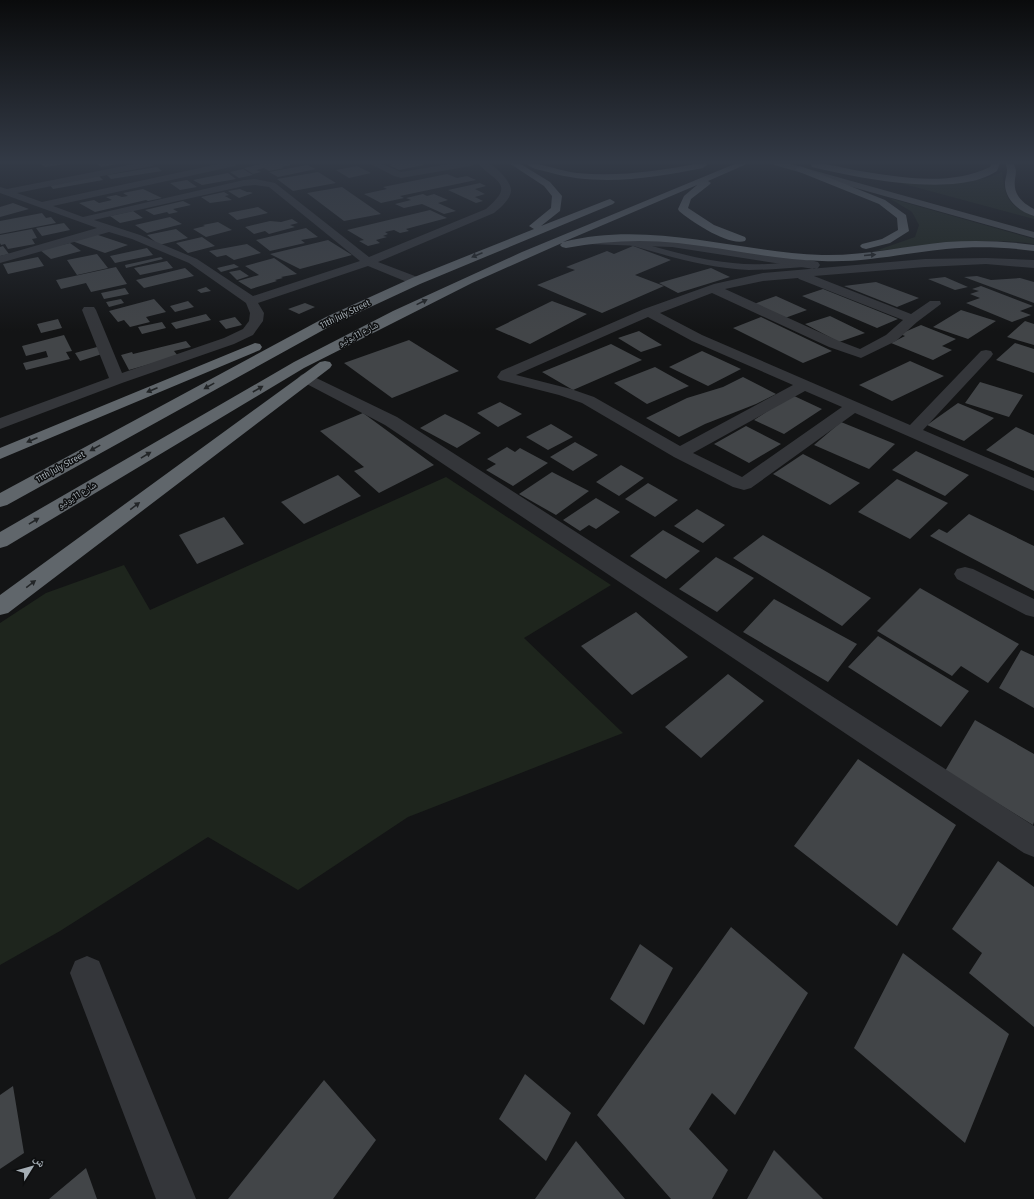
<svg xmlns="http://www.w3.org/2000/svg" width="1034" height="1199" viewBox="0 0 1034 1199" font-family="'Fira Sans Condensed','Noto Naskh Arabic',sans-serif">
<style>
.green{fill:#1e251d}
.building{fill:#424548}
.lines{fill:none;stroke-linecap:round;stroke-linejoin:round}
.lane{fill:#34363a;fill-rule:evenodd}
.street{fill:#34363a;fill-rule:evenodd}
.primary{fill:#505459;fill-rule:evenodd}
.highway{fill:#60666b;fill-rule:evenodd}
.oneway{fill:#222527}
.labels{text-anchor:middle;stroke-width:3;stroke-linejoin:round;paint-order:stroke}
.far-street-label{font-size:9px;fill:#a5aeb5;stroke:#0e0f10}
</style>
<rect width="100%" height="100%" fill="#131415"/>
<path class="green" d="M1002 172C1006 200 1008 205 1034 216V219L889 180C928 183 966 188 1002 172Z
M889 198 1034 239V244C981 236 928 246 875 251L915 237 919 225 912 212Z
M446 477 611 585 524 638 623 733 408 817 298 890 208 837 60 931 0 965V623L46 593 124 565 150 610Z"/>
<path class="building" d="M40 163H65V164L45 167Z
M97 163H117V164L101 167Z
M265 163H288L291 165 281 167 284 168 269 171 264 168 256 170 261 172 253 174 244 168Z
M396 163H420L424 165 399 170 389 165Z
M307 165 316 169 278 177 269 172Z
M357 166 371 173 349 178 336 170Z
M157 167 162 171 111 179 107 175Z
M243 169 253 175 239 178 230 172Z
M318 172 336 183 293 191 277 179Z
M228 173 236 179 202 185 193 180Z
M447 174 457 178 467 176 476 180 400 196 404 198 381 203 364 194 387 189 383 187Z
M99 176 103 180 53 189 49 184Z
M187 180 197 187 180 190 170 183Z
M480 183 486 186 475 189 485 194 475 197 483 201 476 203 448 190Z
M342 187 381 214 344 221 307 193Z
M143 189 162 198 148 201 146 200 95 212 79 203 94 200 99 203 112 200 106 197 116 195 122 197 128 196 123 193Z
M240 189 247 192H250L253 193 239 198 228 191Z
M224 192 229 195 225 196 232 200 210 203 201 197Z
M423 194 427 196 434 194 448 200 438 203 456 211 444 214 422 204 404 208 395 204 411 200 406 198Z
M183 201 191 205 173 209 178 212 169 214 167 212 154 215 145 210Z
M13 203 29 209 0 217V207Z
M258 207 268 213 237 220 228 213Z
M430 210 447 218 417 226 406 229 409 231 400 233 394 230 385 232 388 234 383 236 387 237 376 240 380 243 368 246 359 241 364 240 347 230Z
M133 211 143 218 120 223 110 216Z
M42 213 46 218 51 217 56 223 0 234V221Z
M170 217 182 224 147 233 135 225Z
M292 219 298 223 290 225 295 227 269 234 265 231 254 234 245 227 270 221 281 222Z
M218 222 232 230 206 237 193 229 205 226 203 225Z
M64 223 70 230 42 236 36 228Z
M306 228 318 237 301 240 305 243 270 251 256 240Z
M32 229 37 238 32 239 35 244 8 249 5 244 1 245 0 243V235Z
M176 229 188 238 159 245 147 235Z
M95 234 128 245 105 253 72 241Z
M202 237 215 246 188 253 176 243Z
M328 240 352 255 300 269 270 254Z
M70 243 81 251 51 259 40 250Z
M247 244 261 253 234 260 226 255 217 257 209 251Z
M3 246 9 254 0 256V247Z
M633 246 671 260 635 275 664 286 602 313 537 285 575 270 566 267 607 251 614 254Z
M147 248 153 255 115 263 110 256Z
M97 254 108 268 77 275 67 260Z
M38 257 44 266 8 274 3 264Z
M161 257 163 259 126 268 125 265Z
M274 258 297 274 281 277 283 278 275 280 277 281 251 289 238 281 259 275 245 266Z
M167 261 173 268 140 275 134 268Z
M234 264 239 267 221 272 217 268Z
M116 267 127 284 91 292 86 283 61 289 56 280Z
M185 268 194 276 144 288 136 280Z
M711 268 730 277 678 293 659 283Z
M240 270 249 276 237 280 229 272Z
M977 276 991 280 1020 278 1034 282V303L964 277Z
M945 277 968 287 955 290 928 279Z
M876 282 919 298 897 307 844 286Z
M981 286 1033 306 1020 311 1031 315 1012 322 966 303 980 298 970 294 979 291 972 289Z
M206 287 211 291 201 293 197 290Z
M125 288 129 294 104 299 101 293Z
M823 289 898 319 877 328 802 296Z
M776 296 807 310 785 318 754 304Z
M121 299 124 303 109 307 106 302Z
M154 299 166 312 146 317 150 322 130 327 124 320 118 322 109 311Z
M188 301 194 307 175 312 170 306Z
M552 301 587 314 530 344 495 329Z
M305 303 315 307 299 314 288 309Z
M961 310 996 321 968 339 933 327Z
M206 314 211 320 176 329 171 323Z
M830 316 865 333 839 342 805 324Z
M235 317 242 325 226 329 219 321Z
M761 317 832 351 803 363 733 328Z
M58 319 62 328 41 333 37 324Z
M1025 321 1034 324V345L1007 337Z
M162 322 166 328 142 334 138 327Z
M921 325 956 339 942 346 952 350 933 360 891 343 905 336 900 334Z
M639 331 662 345 641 352 618 338Z
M64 335 72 351 66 352 70 359 26 370 23 363 48 357 46 351 26 356 22 346Z
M409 340 459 371 392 398 344 363Z
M186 341 191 347 174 351 178 356 129 370 121 355 132 352 133 354Z
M1015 343 1034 349V373L996 360Z
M611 344 642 360 573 390 542 372Z
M97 347 102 354 80 361 75 353Z
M702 351 741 369 708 386 669 367Z
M910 361 944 376 892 401 859 385Z
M655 367 689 386 647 404 614 383Z
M743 377 776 394 756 404 705 424 679 437 646 418 687 398 723 387Z
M980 382 1023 395 1009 417 965 403Z
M792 395 822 409 784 434 754 420Z
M500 402 522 414 498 427 477 413Z
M958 403 994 418 964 441 927 425Z
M363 413 434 465 379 493 354 471 364 467 320 431Z
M445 414 463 423 481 433 457 448 420 428Z
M841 422 895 444 869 469 814 445Z
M551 424 573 437 548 450 526 437Z
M746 426 781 444 749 463 714 444Z
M1016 427 1034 435V471L986 450Z
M575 442 598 455 573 471 550 457Z
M507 447 515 452 520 448 548 463 513 486 486 470 496 464 487 459Z
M916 451 969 475 945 496 892 470Z
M803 454 860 483 830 505 773 474Z
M621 465 644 478 619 496 596 482Z
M552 472 589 491 556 515 519 494Z
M338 475 361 496 304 524 281 502Z
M897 479 948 503 910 539 858 512Z
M648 483 678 500 655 517 625 499Z
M596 498 620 512 596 529 589 525 580 531 563 520Z
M697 509 725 525 703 543 674 526Z
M969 514 1034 546V591L930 536 939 529 947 533Z
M224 517 244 544 197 564 179 535Z
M663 530 700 551 666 579 630 556Z
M763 535 827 572 871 598 842 626 733 558Z
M716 557 754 578 717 612 679 589Z
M920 588 1019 644 988 683 961 666 952 676 877 631Z
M774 599 857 644 828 682 743 632Z
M636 612 688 657 632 695 581 646Z
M878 636 969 691 941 727 848 667Z
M1021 650 1034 656V708L999 688Z
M728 674 764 701 701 758 665 727Z
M975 720 1034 754V822L1033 825 945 771Z
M858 759 956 825 897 926 794 846Z
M998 861 1034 887V1027L969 973 982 953 952 929Z
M731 927 808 993 735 1115 712 1093 689 1129 728 1170 712 1199H671L597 1115Z
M640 944 673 968 644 1025 610 999Z
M903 953 1009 1034 965 1143 854 1048Z
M525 1074 571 1113 546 1161 499 1119Z
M324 1080 376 1140 333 1199H228Z
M13 1086 24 1153 0 1169V1095Z
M576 1141 625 1199H535Z
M774 1150 823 1199H747Z
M86 1168 97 1199H49Z"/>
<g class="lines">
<path class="lane" d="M623 239H626C662 248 696 260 733 263 757 266 781 263 804 261L808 264 804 267C786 268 767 270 749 270 706 268 664 255 623 243Z"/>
<path class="street" d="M139 163H156L152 166 17 193 42 202 223 163H239L235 166 53 206 83 217 244 180 255 179 275 183 369 257 486 209C517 183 494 182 478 163 480 163 485 162 487 163 495 165 512 182 511 191 510 200 500 208 494 213L378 262 420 278 422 281 420 284H412L368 266 258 303 264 313 263 321 253 335 234 344 122 383 0 429V418L109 378 82 310 84 307H94L96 310 122 373 224 338 243 329 249 321 250 313 246 303 189 263 132 239 109 232 0 263V256L97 228 0 193V187L7 189ZM255 185 269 187 360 261 253 296 197 259 140 235 94 220 244 186Z
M369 163H380L401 172 455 163H475L471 166 401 178 394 176Z
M592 239 672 241 814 261 818 262 820 265 818 268 814 269 672 247 588 244 586 242 588 240Z
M986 258 1034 260V268L986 264 925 267 814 276 911 314 930 301H940L941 304 917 322 896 341 861 358 829 347 712 293 660 313 702 335 910 425 981 351 986 350 991 351 993 354 991 357 923 430 1034 478V491L855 413 751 488 744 490 733 487 674 457 582 403 559 395 500 380 497 377 501 371 644 309 714 284 763 273 925 259ZM798 278 799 279 903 320 886 335 860 349 839 341 725 289 763 281ZM648 317 692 341 793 385 680 446 594 397 571 389 516 375ZM805 391 842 407 742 477 693 453Z
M306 373 397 417 1034 826V857L1024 853 385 425 301 381 298 378 301 375Z
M965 567 973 569 1034 599V617L1026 615 957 579 954 574 957 569Z
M87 956 99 961 196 1199H156L70 973 75 961Z"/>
<path class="primary" d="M773 163H787L1034 232V238L774 165Z"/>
<path class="highway" d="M509 163H519L550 182 562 196 560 211 541 226 607 200 610 199 615 202 613 204 420 284 336 323 7 505 0 507V493L326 317 412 278 534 229 529 226 551 208 552 196 544 186Z
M526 163C543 163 559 171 577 173 618 177 659 171 700 163H706L707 165 703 168C652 178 599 187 548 172 540 170 531 169 526 163Z
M737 163H749L708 181 711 183 709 185 691 199 688 208 714 225 745 237 746 239 745 241C728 246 692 222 679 211L678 209 684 196 697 185 563 242C651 220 735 252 822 255 864 256 905 246 946 242 976 240 1005 241 1034 245V251C1005 247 976 246 946 249 905 253 864 263 822 261 774 260 726 248 678 243 641 239 603 241 566 248L562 247 560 245 562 243 472 283 304 368 7 546 0 548V532L294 362 393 311 522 252Z
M812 163C826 163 840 167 854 170 898 177 949 187 990 167L992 163H1000L997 171C992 174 986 177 980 179 936 193 857 178 812 167L811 165Z
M1005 163H1013C1017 169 1016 172 1015 179 1013 194 1021 202 1034 209V216C1019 212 1004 199 1005 182 1006 174 1009 170 1005 163Z
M800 166 885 200 906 215 909 231 890 243 866 249 862 248 860 246 862 244 882 239 898 230 897 218 879 204 797 171 796 169Z
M255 343 260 344 262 347 260 350 0 459V448Z
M325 361 330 362 332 365 330 368 8 613 0 615V595L320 362Z"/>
</g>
<defs><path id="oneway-solid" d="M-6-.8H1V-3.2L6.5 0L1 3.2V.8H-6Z"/></defs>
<g class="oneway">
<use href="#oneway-solid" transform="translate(477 255) rotate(157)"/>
<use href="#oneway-solid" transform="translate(870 255) rotate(-5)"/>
<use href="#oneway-solid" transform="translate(422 302) rotate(-26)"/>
<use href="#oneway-solid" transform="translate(209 386) rotate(151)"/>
<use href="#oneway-solid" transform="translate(258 389) rotate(-30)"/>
<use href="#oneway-solid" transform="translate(152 390) rotate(157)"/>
<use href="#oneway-solid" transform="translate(32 440) rotate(157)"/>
<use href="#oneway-solid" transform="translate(95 448) rotate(151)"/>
<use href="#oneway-solid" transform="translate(146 455) rotate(-31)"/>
<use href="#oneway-solid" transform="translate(135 506) rotate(-37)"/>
<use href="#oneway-solid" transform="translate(34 521) rotate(-31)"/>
<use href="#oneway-solid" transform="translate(31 584) rotate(-37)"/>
</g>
<linearGradient id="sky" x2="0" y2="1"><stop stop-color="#0a0b0c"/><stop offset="0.49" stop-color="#333a46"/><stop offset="1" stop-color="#333a46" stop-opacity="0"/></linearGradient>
<rect width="1034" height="331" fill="url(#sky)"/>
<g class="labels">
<g class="far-street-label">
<text transform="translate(345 314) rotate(-26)" y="3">11th July Street</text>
<text transform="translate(358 334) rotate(-27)" y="3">شارع 11يونيو</text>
<text transform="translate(60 467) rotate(-29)" y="3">11th July Street</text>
<text transform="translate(77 495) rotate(-31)" y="3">شارع 11يونيو</text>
</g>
</g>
<g transform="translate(32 1167) rotate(53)" stroke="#0e0f10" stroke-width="3" paint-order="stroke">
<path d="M0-3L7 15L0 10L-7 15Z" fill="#a5aeb5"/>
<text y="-6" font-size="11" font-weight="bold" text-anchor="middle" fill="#a5aeb5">ش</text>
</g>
</svg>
